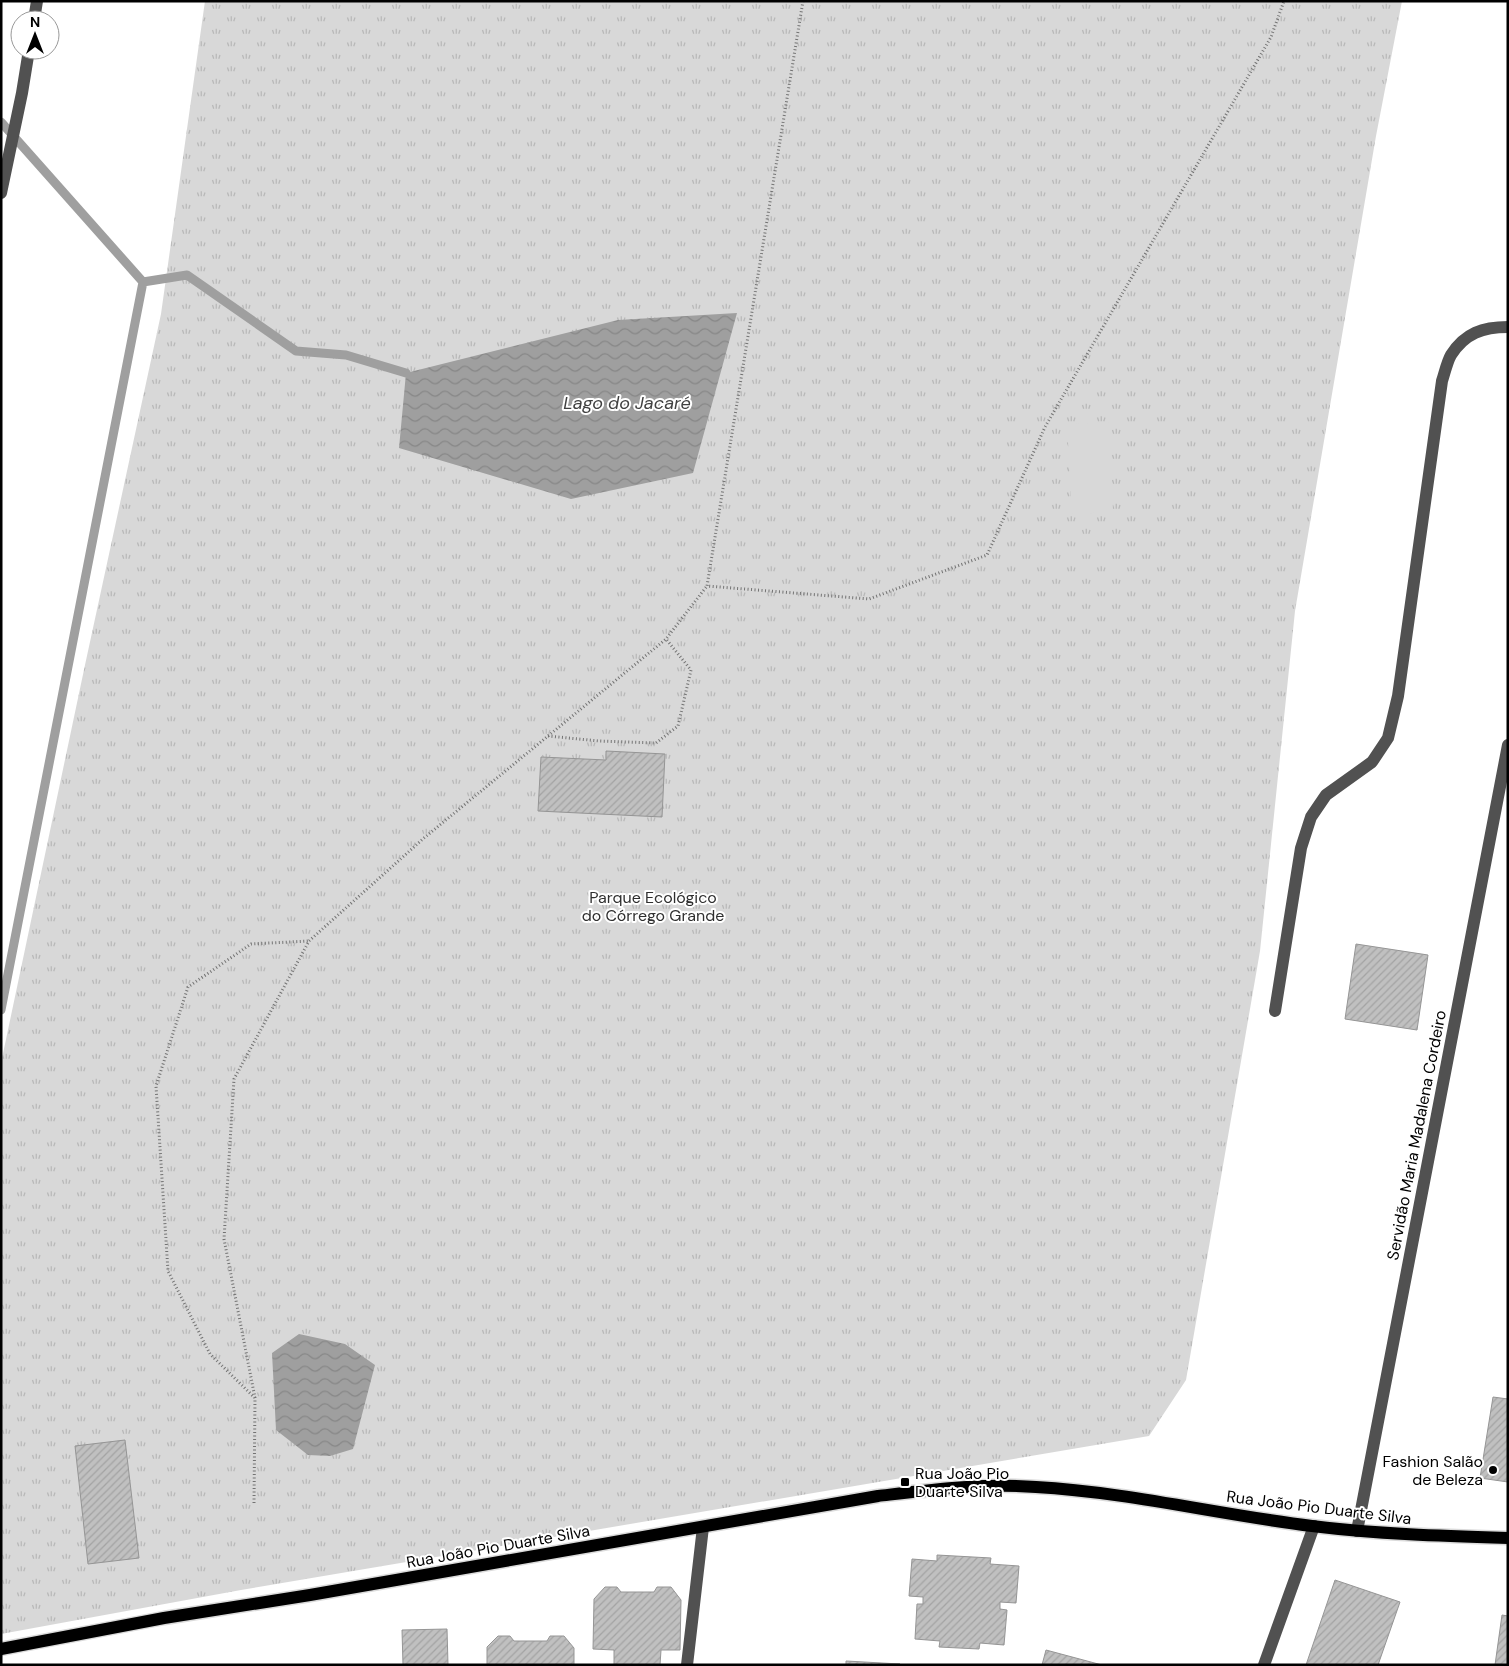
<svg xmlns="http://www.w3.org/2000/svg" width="1509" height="1666" viewBox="0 0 1509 1666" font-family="'DM Sans',sans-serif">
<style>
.grass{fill:url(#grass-tufts)}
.pitch{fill:#d8d8d8}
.water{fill:url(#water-waves)}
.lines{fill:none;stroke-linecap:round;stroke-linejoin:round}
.stream{stroke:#9f9f9f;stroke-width:9}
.building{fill:url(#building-hatch);stroke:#959595}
.major-casing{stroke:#dbdbdb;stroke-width:15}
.path{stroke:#737373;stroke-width:3;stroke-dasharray:1 2.5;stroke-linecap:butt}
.minor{stroke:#515151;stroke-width:12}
.major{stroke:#000;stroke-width:12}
.poi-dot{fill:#000;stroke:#fff;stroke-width:2}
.labels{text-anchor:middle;stroke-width:4;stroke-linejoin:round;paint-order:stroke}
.park-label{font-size:16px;fill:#2f2f2f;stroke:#fff}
.street-label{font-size:16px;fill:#000;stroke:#fff}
.poi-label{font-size:16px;fill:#000;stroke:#fff;text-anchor:end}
.water-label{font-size:18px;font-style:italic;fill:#404040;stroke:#fff}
</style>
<defs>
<pattern id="grass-tufts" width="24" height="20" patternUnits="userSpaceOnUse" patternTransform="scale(1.25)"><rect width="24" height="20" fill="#d8d8d8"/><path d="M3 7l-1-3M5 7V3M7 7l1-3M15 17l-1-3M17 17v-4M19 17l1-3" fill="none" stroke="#b8b8b8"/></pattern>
<pattern id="water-waves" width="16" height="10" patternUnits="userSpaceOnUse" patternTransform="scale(1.25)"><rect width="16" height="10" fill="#9f9f9f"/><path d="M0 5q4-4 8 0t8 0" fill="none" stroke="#878787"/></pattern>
<pattern id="building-hatch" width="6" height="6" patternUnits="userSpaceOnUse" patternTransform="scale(1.25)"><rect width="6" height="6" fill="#c0c0c0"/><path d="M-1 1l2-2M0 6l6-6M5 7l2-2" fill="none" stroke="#a3a3a3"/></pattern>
</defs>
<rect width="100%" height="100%" fill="#fff"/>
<path class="grass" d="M205 1H1402L1376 136 1295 611 1260 951 1186 1380 1149 1436 241 1590 1 1634V1063L85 665 161 314Z"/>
<path class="pitch" d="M1109 422 1113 512 1072 514 1067 424Z"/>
<path class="water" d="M737 313 693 473 571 499 399 448 406 373 618 320Z
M299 1334 345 1344 375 1365 353 1449 330 1456 308 1455 276 1430 272 1353Z"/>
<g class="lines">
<path class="stream" d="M1 122 143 282 187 275 296 351 346 355 406 373
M1 1010 143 282"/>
</g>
<path class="building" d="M606 751 665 754 662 817 538 811 541 757 606 760Z
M1356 944 1428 955 1417 1030 1345 1019Z
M1493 1397 1508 1399V1482L1480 1478Z
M125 1440 139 1558 88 1564 75 1446Z
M937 1555 991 1558 990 1564 1019 1566 1016 1603 1000 1602V1609L1007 1610 1004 1645 980 1643 979 1649 939 1647 940 1641 915 1639 917 1604H923V1597L909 1596 912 1559 937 1561Z
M1335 1580 1400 1602 1378 1665H1306Z
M605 1587H617L621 1592H654L657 1587H671L681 1600 680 1650H661L660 1665H614V1650L593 1649 594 1599Z
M1502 1615 1508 1616V1665H1495Z
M447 1629 448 1665H403L402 1630Z
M498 1636H510L514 1641H547L550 1636H564L574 1648V1665H487V1647Z
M1046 1650 1102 1665H1042Z
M846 1661 900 1664 846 1665Z"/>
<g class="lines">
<defs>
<path id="major" d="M1 1649 164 1618 310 1595 878 1496C930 1490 983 1483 1036 1487 1127 1492 1221 1515 1312 1526 1377 1534 1442 1536 1508 1538"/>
</defs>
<use href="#major" class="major-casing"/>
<path class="path" d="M803 1 707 586 869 599 987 555 1045 427 1271 37 1284 1
M548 736 599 741 656 743 678 726 691 670 666 639
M255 1398 210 1354 168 1271 156 1086 188 987 251 944 309 941
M254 1503 255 1398 224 1239 234 1079 309 941 424 838 666 639 707 586"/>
<path class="minor" d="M34 20 37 1
M1 193 22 93 29 50
M1275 1011 1301 848 1311 817 1326 795 1372 762 1388 738 1398 696 1442 381C1445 372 1447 362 1451 355 1465 333 1483 327 1508 327
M1357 1531 1508 745
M687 1665 703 1527
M1264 1665 1314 1526"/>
<use href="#major" class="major"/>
</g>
<g class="poi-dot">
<circle cx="1493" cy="1470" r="5"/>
<rect x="900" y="1477" width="10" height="10" rx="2.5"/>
</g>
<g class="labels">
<g class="park-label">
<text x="653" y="903">Parque Ecológico<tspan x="653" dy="18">do Córrego Grande</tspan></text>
</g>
<g class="street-label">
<text transform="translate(1416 1135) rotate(-79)" y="6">Servidão Maria Madalena Cordeiro</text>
<text transform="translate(1319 1507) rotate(7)" y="6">Rua João Pio Duarte Silva</text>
<text transform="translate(498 1546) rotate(-10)" y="6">Rua João Pio Duarte Silva</text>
</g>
<g class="poi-label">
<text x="1483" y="1467">Fashion Salão<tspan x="1483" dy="18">de Beleza</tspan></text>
<text x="915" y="1479" text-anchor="start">Rua João Pio<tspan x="915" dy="18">Duarte Silva</tspan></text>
</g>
<g class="water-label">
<text x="627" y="409">Lago do Jacaré</text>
</g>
</g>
<rect width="1509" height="1666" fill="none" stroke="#000000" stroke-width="5"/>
<g transform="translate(35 35)"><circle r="24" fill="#ffffff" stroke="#999999"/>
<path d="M0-4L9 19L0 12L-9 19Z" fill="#000000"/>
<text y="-8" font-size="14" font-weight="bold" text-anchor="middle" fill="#000000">N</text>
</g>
</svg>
